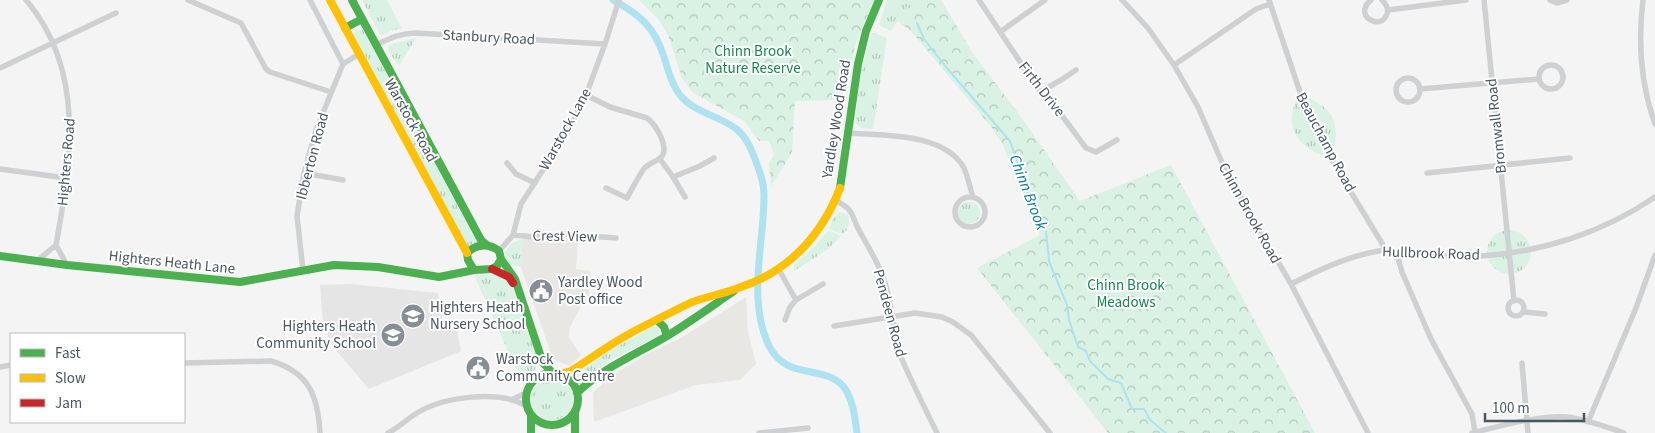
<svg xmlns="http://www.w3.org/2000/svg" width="1655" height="433" viewBox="0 0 1655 433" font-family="'Source Sans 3',sans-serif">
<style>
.commercial{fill:#e8e7e3}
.education{fill:#e6e5e6}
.grass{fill:url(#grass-tufts)}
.park{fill:url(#park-crowns)}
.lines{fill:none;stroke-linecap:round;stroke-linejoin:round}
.stream{stroke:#aee2f0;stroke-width:2}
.canal{stroke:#aee2f0;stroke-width:7}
.street{stroke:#ced0d2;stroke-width:5.5}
.fast{stroke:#4caf50;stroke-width:8}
.slow{stroke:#ffc107;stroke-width:8}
.jam{stroke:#c62828;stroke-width:8}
.labels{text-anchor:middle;stroke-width:4;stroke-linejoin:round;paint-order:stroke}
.street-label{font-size:15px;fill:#4a5661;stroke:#fff}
.park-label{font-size:15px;fill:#17864f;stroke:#fff}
.poi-label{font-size:15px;fill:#4a5661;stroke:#fff;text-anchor:start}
.water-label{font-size:16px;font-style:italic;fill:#0c7c9b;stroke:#fff}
</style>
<defs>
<pattern id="grass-tufts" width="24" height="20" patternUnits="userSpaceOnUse" patternTransform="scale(1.25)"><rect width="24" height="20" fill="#d9f2e3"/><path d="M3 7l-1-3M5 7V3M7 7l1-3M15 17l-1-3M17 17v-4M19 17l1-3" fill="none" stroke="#b2c7bb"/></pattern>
<pattern id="park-crowns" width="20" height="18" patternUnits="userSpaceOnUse" patternTransform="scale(1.25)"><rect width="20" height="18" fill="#d9f2e3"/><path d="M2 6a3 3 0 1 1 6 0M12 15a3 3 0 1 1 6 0" fill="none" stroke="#b2c7bb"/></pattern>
</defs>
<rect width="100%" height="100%" fill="#f4f4f4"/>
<path class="commercial" d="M558 237 578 239 576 269 591 271 589 298 583 302 570 327 569 333V338L581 355 569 366 553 359 521 267 522 239Z
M746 297 748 332 756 364 740 380 696 385 594 422 593 393 611 376 647 354 681 338Z"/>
<path class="education" d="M350 284 438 293 443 323 455 321 461 351 369 389 333 347 323 324 320 285Z"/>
<path class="grass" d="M362 0H387L402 29 393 30 381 36Z
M887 0H929L915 12 907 7 891 31 879 25Z
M362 28 472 233 479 243 468 248 354 35 356 29Z
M875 33 887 38 873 129 861 128 855 122 862 66 872 34Z
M416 38 399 66 389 52 388 47 392 44Z
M1307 97C1315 101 1324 106 1330 113 1336 121 1339 142 1331 150 1329 152 1324 154 1321 155 1296 145 1284 124 1297 99Z
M958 213a11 11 0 1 1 22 0a11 11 0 1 1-22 0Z
M840 212 848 215C850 222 849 230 842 234L829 229 833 219Z
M1487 252a22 22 0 1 1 44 0a22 22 0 1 1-44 0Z
M829 231 841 236 828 249 794 271V265L816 245 826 232Z
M522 239 521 267 513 265 507 262 505 252 512 243Z
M474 275H497L510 281 536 355V368L522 382Z
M655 326 659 330V336L609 361 578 386 570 375 589 366 609 351Z
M531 399a21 21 0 1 1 42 0a21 21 0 1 1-42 0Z"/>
<path class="park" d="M639 0H875C868 15 860 31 855 47 850 65 850 84 840 100L795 101 792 153 771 186 769 163 774 154 769 141H759L744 121 692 92 682 78 668 35 658 19Z
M929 0H941L974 55 1016 110 1080 201 1171 165 1315 433H1108L977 268 1040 235 1003 145 992 128 910 30 897 21 907 7 915 12Z"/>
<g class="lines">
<path class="stream" d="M917 23 924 39 946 67 1010 141 1029 196 1046 231 1049 261 1067 305 1069 320 1078 347 1086 351 1090 361 1108 379 1121 383 1132 409H1144L1150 420 1166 433"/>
<path class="canal" d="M613 0C640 15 654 26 664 57 667 67 670 79 676 89 689 112 716 114 735 128 748 137 754 156 759 170 766 189 764 199 763 218 760 260 750 306 769 346 787 381 823 364 843 386 853 398 855 418 857 433"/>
<path class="street" d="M26 0C86 70 71 162 56 245L67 265
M188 0 241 23 266 69 270 72 331 92
M310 0 343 64
M979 0 1040 92 1054 105 1086 148 1096 152 1117 140
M1122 0 1148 28 1162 48 1174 65 1198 107 1227 174 1291 284 1368 433
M1269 0 1303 101 1334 164 1386 250
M1371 0C1352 15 1381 32 1387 14 1389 8 1386 4 1382 0
M1484 0 1514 301
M1550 0 1557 3 1567 0
M1643 0C1638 41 1641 85 1655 124
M1388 10 1466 0
M1000 32 1045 0
M376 45C390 38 401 33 416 33L605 44
M1539 77a12 12 0 1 1 24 0a12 12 0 1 1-24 0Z
M1174 65 1256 9 1270 4
M0 68 116 13
M1396 90a12 12 0 1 1 24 0a12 12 0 1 1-24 0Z
M1420 89 1539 79
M1040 92 1061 80 1076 70
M586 95 610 107 647 118C656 125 672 150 659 159 653 163 647 164 643 170 637 179 632 189 627 198L606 188
M847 133C882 136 944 132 964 168 968 177 970 188 973 197
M660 159 673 177 700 166 714 158
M507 163 516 174 535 183
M0 169 66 178
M304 173 343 180
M1427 173 1570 158
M673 177 685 197
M955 212a15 15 0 1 1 30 0a15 15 0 1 1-30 0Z
M835 200C857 212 849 213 860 232 870 250 882 269 887 290 893 312 893 335 901 357 912 383 925 408 937 433
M513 235 534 237 564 234 616 238
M499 251 513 235 521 204 568 131 586 95 605 44 619 0
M1396 251 1402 272 1431 339 1472 414 1475 432
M37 261 56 245
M778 268 796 300 823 284
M303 270 297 216 304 173 316 130 343 64 359 54
M1291 284C1321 269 1352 254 1386 250 1417 254 1449 258 1481 256 1543 252 1604 232 1655 197
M1508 308a8 8 0 1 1 16 0a8 8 0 1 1-16 0Z
M1523 312 1545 314
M785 320 790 307 796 300
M834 326 915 313 942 317 953 322 971 335 1050 433
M184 363 271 361C309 372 318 396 320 433
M1522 363 1528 433
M0 367 11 365
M511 400 526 393
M1588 422 1636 308 1655 255
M388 433C398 428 407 419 417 413 443 397 499 389 526 406
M759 433 808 428
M1472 433C1500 426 1539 415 1567 417 1586 419 1606 427 1624 433"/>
<path class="fast" d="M352 0 481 240 487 245
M345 28 362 19
M840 188 858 64 866 31 879 0
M0 256 67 265 240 282 334 265 378 267 439 277 474 270 492 269 497 266 501 259 499 251C488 243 477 244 467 253L468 260 474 270
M501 259 515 279 543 363 552 372
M657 320 664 327 667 336
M526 399a26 26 0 1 1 52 0a26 26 0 1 1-52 0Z
M577 393C602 368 637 354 667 336 690 322 712 306 734 291
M575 411V433
M531 415V432"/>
<path class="slow" d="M330 0 467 253
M561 374 571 371C590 359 609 345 629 334 649 323 670 313 690 303 707 296 724 294 741 287 789 271 822 235 840 188"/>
<path class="jam" d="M492 269 509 277 513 283"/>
</g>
<defs>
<symbol id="civic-disc" viewBox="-11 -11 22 22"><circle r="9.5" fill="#868d94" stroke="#fff"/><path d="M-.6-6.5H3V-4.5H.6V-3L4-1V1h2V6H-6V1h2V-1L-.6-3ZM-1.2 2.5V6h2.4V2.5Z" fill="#fff"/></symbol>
<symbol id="school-disc" viewBox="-11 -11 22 22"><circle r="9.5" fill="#868d94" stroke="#fff"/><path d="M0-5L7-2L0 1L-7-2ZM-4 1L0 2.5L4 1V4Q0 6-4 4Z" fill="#fff"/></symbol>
</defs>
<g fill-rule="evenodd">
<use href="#civic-disc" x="527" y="277" width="28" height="28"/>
<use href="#school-disc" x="399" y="302" width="28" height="28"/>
<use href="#school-disc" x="379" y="321" width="28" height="28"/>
<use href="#civic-disc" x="464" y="354" width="28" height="28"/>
</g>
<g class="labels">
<g class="street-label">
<text transform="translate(489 37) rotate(3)" y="5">Stanbury Road</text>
<text transform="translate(1042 89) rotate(52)" y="5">Firth Drive</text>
<text transform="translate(836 119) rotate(-81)" y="5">Yardley Wood Road</text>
<text transform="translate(411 120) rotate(61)" y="5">Warstock Road</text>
<text transform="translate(1496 126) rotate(-96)" y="5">Bromwall Road</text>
<text transform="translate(565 129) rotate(-61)" y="5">Warstock Lane</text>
<text transform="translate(1326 142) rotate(62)" y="5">Beauchamp Road</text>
<text transform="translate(312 156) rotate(-75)" y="5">Ibberton Road</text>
<text transform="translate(66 162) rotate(-85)" y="5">Highters Road</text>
<text transform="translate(1250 213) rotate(61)" y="5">Chinn Brook Road</text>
<text transform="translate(565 236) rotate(1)" y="5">Crest View</text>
<text transform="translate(1431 253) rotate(2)" y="5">Hullbrook Road</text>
<text transform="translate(172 262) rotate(6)" y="5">Highters Heath Lane</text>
<text transform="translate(890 313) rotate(75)" y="5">Pendeen Road</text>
</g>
<g class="park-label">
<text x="753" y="56">Chinn Brook<tspan x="753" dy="17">Nature Reserve</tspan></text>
<text x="1126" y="290">Chinn Brook<tspan x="1126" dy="17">Meadows</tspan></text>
</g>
<g class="poi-label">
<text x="558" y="287">Yardley Wood<tspan x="558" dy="17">Post office</tspan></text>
<text x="430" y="312">Highters Heath<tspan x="430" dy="17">Nursery School</tspan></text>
<text x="376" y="331" text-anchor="end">Highters Heath<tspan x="376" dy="17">Community School</tspan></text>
<text x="496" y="364">Warstock<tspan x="496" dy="17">Community Centre</tspan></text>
</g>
<g class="water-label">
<text transform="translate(1029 192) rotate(69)" y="6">Chinn Brook</text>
</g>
</g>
<rect x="10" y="333" width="175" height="90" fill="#ffffff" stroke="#b7bbc0"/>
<rect x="20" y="349" width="25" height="8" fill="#4caf50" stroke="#b7bbc0"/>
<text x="55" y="358" font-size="15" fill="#4a5661">Fast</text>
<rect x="20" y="374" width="25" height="8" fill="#ffc107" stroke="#b7bbc0"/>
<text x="55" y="383" font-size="15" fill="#4a5661">Slow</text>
<rect x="20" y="399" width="25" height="8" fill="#c62828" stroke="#b7bbc0"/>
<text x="55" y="408" font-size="15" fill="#4a5661">Jam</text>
<path d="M1485 413v8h99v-8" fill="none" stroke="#4a5661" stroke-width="2.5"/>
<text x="1492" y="413" font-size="15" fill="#4a5661" stroke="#ffffff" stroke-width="4" paint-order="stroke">100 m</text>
</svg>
